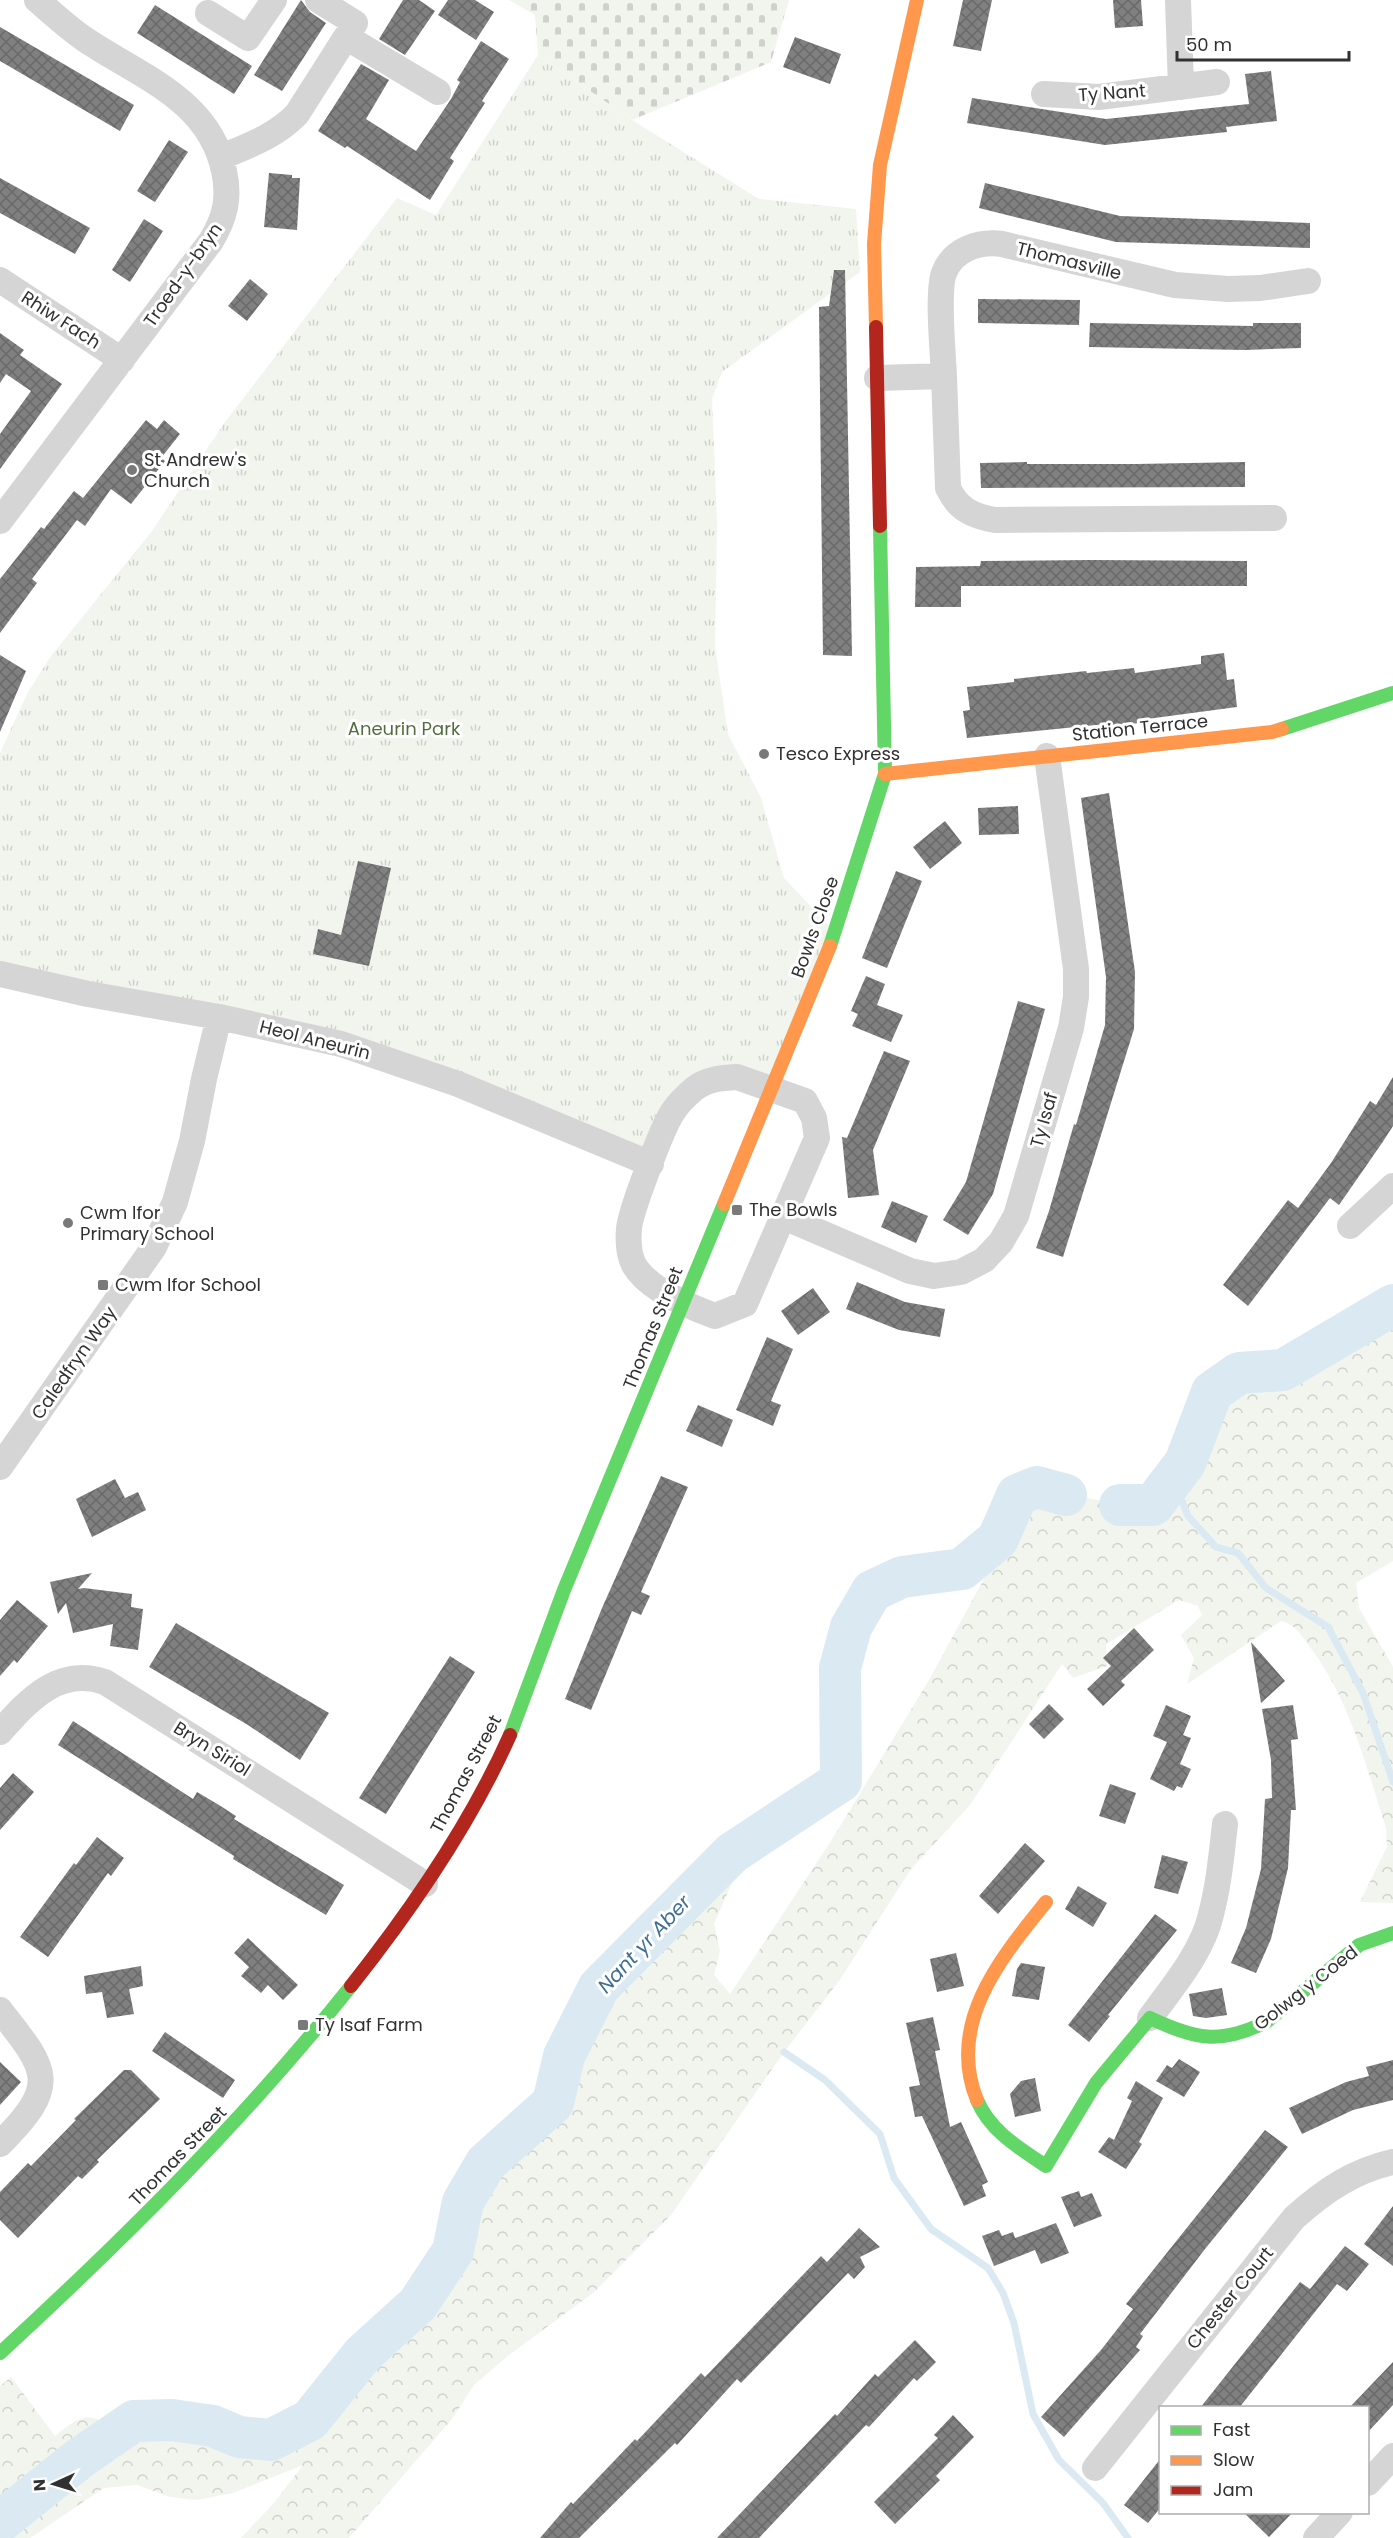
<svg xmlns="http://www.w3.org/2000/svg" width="1393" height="2538" viewBox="0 0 1393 2538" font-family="Poppins,sans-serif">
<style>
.forest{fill:url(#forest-crowns)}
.cemetery{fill:url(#cemetery-stones)}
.park{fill:url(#park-tufts)}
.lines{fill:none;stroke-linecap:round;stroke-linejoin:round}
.stream{stroke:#dbe9f2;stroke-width:7}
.river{stroke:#dbe9f2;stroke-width:42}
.building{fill:url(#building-cross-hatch)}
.street{stroke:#d5d5d5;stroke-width:26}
.fast{stroke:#63d668;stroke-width:14}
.slow{stroke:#ff974d;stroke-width:14}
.jam{stroke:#b3261e;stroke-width:14}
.poi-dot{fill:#797979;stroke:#fff;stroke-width:2}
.labels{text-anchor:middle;stroke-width:6;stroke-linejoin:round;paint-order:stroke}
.street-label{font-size:18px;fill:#313131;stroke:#fff}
.poi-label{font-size:18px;fill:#313131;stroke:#fff;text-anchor:start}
.park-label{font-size:18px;fill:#526d3e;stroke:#fff}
.water-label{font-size:20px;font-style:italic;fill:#3f6f93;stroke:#fff}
</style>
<defs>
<pattern id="forest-crowns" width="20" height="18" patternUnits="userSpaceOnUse" patternTransform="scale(1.5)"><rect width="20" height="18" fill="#f1f5ed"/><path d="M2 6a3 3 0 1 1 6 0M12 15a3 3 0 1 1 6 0" fill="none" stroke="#cfd2cc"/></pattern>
<pattern id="cemetery-stones" width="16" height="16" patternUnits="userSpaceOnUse" patternTransform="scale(1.5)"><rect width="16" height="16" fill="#f1f5ed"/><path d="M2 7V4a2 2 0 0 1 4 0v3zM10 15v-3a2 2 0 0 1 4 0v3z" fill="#cfd2cc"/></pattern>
<pattern id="park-tufts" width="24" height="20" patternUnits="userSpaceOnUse" patternTransform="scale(1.5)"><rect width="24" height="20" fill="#f1f5ed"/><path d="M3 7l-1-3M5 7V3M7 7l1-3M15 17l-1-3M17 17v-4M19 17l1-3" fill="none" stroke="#cfd2cc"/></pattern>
<pattern id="building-cross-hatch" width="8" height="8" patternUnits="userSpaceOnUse" patternTransform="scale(1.5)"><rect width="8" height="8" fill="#808080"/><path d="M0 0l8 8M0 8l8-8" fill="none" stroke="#696969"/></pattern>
</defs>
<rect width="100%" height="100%" fill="#fff"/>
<path class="forest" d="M1393 1305V1561L1356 1583 1359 1608 1393 1667V1903L1360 1902 1387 1847 1386 1828C1366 1766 1350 1700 1310 1647 1301 1635 1296 1625 1281 1621L1187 1684 1194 1658 1181 1635 1202 1615 1198 1606 1179 1600 1106 1644 1107 1666 1073 1678 1062 1664 970 1805 911 1869 839 1981 784 2052 671 2215 593 2293 509 2355 474 2385 452 2419 349 2538H241L274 2503 303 2465 233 2493 196 2500 170 2497 137 2485 104 2488 30 2538H0V2386L11 2377 55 2436C84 2413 87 2412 120 2430L134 2421 172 2420 213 2426 239 2437 271 2440 310 2420 363 2354 418 2304 453 2251 463 2202 486 2163 553 2103 564 2056 599 1987 732 1853 750 1841 714 1924 720 1951 714 1975 730 1994 831 1841 929 1680 991 1566 998 1539 1017 1495 1037 1487 1120 1505H1153L1185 1463 1212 1392 1239 1373 1283 1370Z"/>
<path class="cemetery" d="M509 0H789L771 62 632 120 538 55 535 15Z"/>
<path class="park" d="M538 55 632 120 759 199 856 209 860 272 722 372 712 399 717 523 715 647 728 734 761 798 784 878 836 933 771 1089 711 1079 651 1164 458 1084 0 974V753L28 692 51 656 152 531 225 422 397 198 436 215Z"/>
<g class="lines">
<path class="stream" d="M1173 1479 1188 1516 1216 1547 1238 1553 1266 1588 1328 1627 1363 1693 1393 1782
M784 2052 825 2080 880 2134 894 2178 931 2229 988 2268 1003 2293 1014 2323 1033 2414 1059 2460 1103 2503 1128 2538"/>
<path class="river" d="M1120 1505H1153L1185 1463 1212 1392 1239 1373 1283 1370 1393 1305
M0 2522 80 2458 134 2421 172 2420 213 2426 239 2437 271 2440 310 2420 363 2354 418 2304 453 2251 463 2202 486 2163 553 2103 564 2056 599 1987 732 1853 841 1781 840 1668 851 1627 872 1591 902 1577 962 1569 998 1539 1017 1495 1037 1487 1066 1495"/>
</g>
<path class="building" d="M301 0 310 12 326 23 282 91 254 75Z
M403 0H419L435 11 405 55 379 39Z
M448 0H475L494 12 476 40 438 15Z
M963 0H992L981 51 953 46Z
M1113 0H1141L1143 26 1115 28Z
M155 5 252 66 234 94 137 33Z
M0 27 134 105 120 131 0 61Z
M795 37 841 54 830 84 783 67Z
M481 41 509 59 482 101 485 103 450 158 454 161 430 200 347 146 345 148 318 131 361 64 389 80 366 119 416 151 451 99 460 82 457 80Z
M1271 71 1277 121 1226 127 1227 132 1105 145 967 123 972 98 1106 119 1249 104 1245 74Z
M169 140 188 152 155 202 137 191Z
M269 173 292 175V178H300L297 230 264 227Z
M0 178 90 228 75 254 0 213Z
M985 183 1120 216 1310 223V248L1116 242 979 208Z
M144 219 163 231 130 282 112 270Z
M834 270H845L852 656 823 655 819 307 829 306Z
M250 279 268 294 247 321 228 306Z
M978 299 1080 300 1079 325 978 323Z
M1090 323 1253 326V323H1301V348L1245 350 1089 347Z
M0 333 24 350 20 355 62 384 0 469V434L31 391 6 374 0 383Z
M146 420 157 429 164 420 180 434 161 458 165 461 131 504 111 489 85 526 77 520 32 579 37 583 0 633V579L41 527 44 529 74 491 83 498Z
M1027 462V464H1136L1245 462V487L981 488 980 463Z
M1091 560 1247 561V586H961V607H915L916 567 980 566 981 561Z
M1224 653 1227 680 1234 679 1237 707 1147 719V722L1107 727 1106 724 967 738 963 711 970 710 967 687 1014 682V679L1086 671 1087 673 1134 668 1135 673 1201 664V656Z
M0 655 26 671 0 732Z
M1109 793 1135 972 1134 1029 1063 1257 1036 1248 1049 1211 1074 1124 1076 1125 1105 1025 1106 977 1081 798Z
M1018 806 1019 834 979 835 978 808Z
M945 821 962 843 930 869 913 847Z
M358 861 391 868 369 966 313 954 318 929 341 935Z
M896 871 922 881 887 968 862 958Z
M866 976 885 984 877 1005 903 1015 891 1042 852 1026 858 1014 851 1011Z
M1018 1001 1045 1009 993 1194 968 1235 943 1220 966 1182Z
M884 1051 910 1061 873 1150 879 1195 848 1198 842 1137 847 1138Z
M1393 1077V1126L1382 1143 1339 1205 1330 1198 1248 1306 1223 1285 1288 1200 1298 1208 1331 1163 1370 1101 1376 1105Z
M892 1201 928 1216 916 1243 881 1227Z
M857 1282 905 1302 945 1309 940 1337 899 1330 846 1309Z
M813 1288 830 1312 798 1335 781 1311Z
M767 1337 793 1349 771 1401 781 1405 773 1426 736 1410Z
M698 1405 733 1420 722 1447 686 1431Z
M661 1476 688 1487 641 1592 650 1596 641 1615 632 1611 591 1710 565 1699 602 1608Z
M115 1479 125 1498 138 1492 146 1510 92 1537 76 1499Z
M92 1573 78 1589 84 1588 132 1594 131 1607 143 1609 138 1650 110 1646 113 1624 73 1633 66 1603 58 1614 50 1582Z
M17 1600 48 1626 17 1663 14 1660 0 1676V1620Z
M176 1623 329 1713 300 1760 248 1725 149 1667Z
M1134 1628 1154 1650 1121 1681 1125 1685 1103 1706 1087 1689 1111 1666 1103 1658Z
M1251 1642 1285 1681 1261 1703Z
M450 1656 475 1672 386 1814 359 1798Z
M1049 1704 1064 1719 1044 1739 1029 1724Z
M1166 1705 1191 1716 1183 1735 1191 1738 1180 1764 1191 1769 1182 1788 1177 1786 1174 1791 1150 1779 1167 1742 1153 1736Z
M1293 1705 1298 1739 1291 1740 1296 1810H1291L1288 1868 1271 1939 1256 1973 1231 1963 1246 1928 1261 1869 1265 1799 1272 1798 1271 1760 1262 1709Z
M73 1721 193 1799 197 1792 219 1805 236 1816 234 1819 344 1885 326 1915 233 1859 234 1856 58 1745Z
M13 1773 34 1792 0 1830V1788Z
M1110 1784 1136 1793 1125 1824 1099 1816Z
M97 1837 124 1858 111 1876 108 1873 48 1957 20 1937 74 1863 76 1865Z
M1025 1843 1045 1861 998 1914 979 1896Z
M1162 1855 1188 1862 1178 1894 1154 1888Z
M1078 1886 1107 1903 1093 1927 1065 1909Z
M1155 1914 1177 1930 1108 2015 1110 2016 1089 2042 1068 2025Z
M248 1938 298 1985 283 2000 268 1985 261 1993 241 1976 249 1967 234 1953Z
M956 1953 964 1986 937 1992 930 1959Z
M1021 1963 1045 1967 1039 2000 1012 1996 1017 1969Z
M141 1966 143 1986 129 1989 134 2014 107 2018 102 1992 86 1994 84 1976Z
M1222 1988 1227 2015 1206 2018 1193 2016 1189 1994Z
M933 2017 940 2050 935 2051 950 2127 961 2122 988 2182 982 2185 986 2196 964 2206 922 2116 915 2117 909 2087 920 2085 906 2023Z
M165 2032 235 2080 223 2098 152 2051Z
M1179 2059 1200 2072 1184 2097 1156 2081 1167 2065 1172 2068Z
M1393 2060V2100L1353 2110 1302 2134 1289 2108 1346 2082 1369 2076 1366 2067Z
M0 2062 21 2082 0 2105Z
M124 2070H131L160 2099 97 2160 99 2162 82 2179 78 2176 18 2238 0 2220V2192L28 2163 31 2166 76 2120 74 2119Z
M1035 2078 1041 2111 1015 2117 1010 2094 1021 2081Z
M1136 2081 1163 2098 1139 2142 1142 2144 1126 2169 1098 2152 1109 2137 1114 2140 1132 2101 1127 2098Z
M1265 2130 1288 2147 1205 2249 1140 2334 1143 2336 1136 2347 1140 2350 1064 2437 1041 2417 1101 2350 1133 2309 1126 2304Z
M1079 2191 1081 2197 1092 2193 1102 2216 1074 2227 1061 2197Z
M1393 2206V2266L1364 2244Z
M1056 2223 1069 2253 1041 2264 1035 2250 994 2266 982 2236 999 2230 1002 2236 1013 2232 1015 2238Z
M859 2228 880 2247 860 2257 865 2267 854 2279 848 2273 741 2383 737 2379 677 2445 675 2443 579 2538H540L571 2502 573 2504 635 2439 637 2441 701 2373 705 2377 821 2256 827 2262Z
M1345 2246 1369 2264 1347 2291 1337 2284 1239 2408H1200L1300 2282 1310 2289Z
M915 2340 936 2362 917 2381 914 2378 869 2427 866 2425 759 2538H717L835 2414 837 2416 875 2374 878 2377Z
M1393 2362V2405L1368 2432V2408H1349Z
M953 2415 974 2437 936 2476 940 2480 895 2524 874 2502 938 2438 934 2435Z
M1161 2458V2507L1148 2523 1124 2505Z
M1243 2512H1293L1269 2537Z"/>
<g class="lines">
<path class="street" d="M318 0 355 23 346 37
M1178 0 1181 87
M208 13 248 38 274 0
M1044 94 1099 97 1217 82
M221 157C248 146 276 136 297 114L346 37 438 92
M0 280 122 360
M944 376 948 488C958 509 972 516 995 520L1274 518
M877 378 944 376C943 353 937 292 944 273 953 249 979 241 1002 244L1175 285 1228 289 1260 288 1308 281
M0 521 211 241C225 218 230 198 224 171 209 98 138 76 83 38 67 27 52 13 37 0
M0 974 88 994 219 1017 341 1044 458 1084 651 1164
M737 1077 805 1101 814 1118 817 1138 745 1304 715 1316C690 1307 648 1289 634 1265 629 1255 628 1240 629 1229 630 1212 662 1129 672 1113 677 1105 687 1095 694 1089 707 1079 720 1078 737 1077Z
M784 1217 910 1271 934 1276 961 1272 984 1260 1001 1242 1016 1216 1071 1028 1076 997V969L1047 756
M1350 1226 1393 1186
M0 1467 154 1247 175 1202 192 1141 204 1079 219 1017
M0 1732C28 1701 58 1666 105 1682L425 1884
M0 2010C48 2071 60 2084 0 2144
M1150 2018C1170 1990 1195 1961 1207 1928 1218 1894 1221 1859 1225 1824
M1095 2468 1294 2218C1324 2191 1353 2171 1393 2162
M1368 2483 1393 2456
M1316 2538 1340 2512"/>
<path class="fast" d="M1282 729 1393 693
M830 946 885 774 880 526
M510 1735 564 1590 724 1204
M977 2100C990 2131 1019 2148 1046 2166L1096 2083 1150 2018C1195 2039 1220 2045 1266 2022L1359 1945 1393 1933
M0 2353C125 2238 245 2119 351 1986"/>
<path class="slow" d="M876 327 874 244 880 165 917 0
M885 774 1272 732 1282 729
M724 1204 830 946
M977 2100C946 2023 1001 1958 1046 1902"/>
<path class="jam" d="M876 327 880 526
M351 1986C412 1909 470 1825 510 1735"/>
</g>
<g class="poi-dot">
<circle cx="132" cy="470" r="6"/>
<circle cx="764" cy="754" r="6"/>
<rect x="731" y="1204" width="12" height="12" rx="3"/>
<circle cx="68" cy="1223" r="6"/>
<rect x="97" y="1279" width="12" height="12" rx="3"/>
<rect x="297" y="2019" width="12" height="12" rx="3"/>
</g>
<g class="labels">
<g class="street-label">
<text transform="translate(1112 93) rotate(-4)" y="6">Ty Nant</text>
<text transform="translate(1069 261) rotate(14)" y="6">Thomasville</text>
<text transform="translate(183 275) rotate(-55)" y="6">Troed-y-bryn</text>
<text transform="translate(61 320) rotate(33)" y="6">Rhiw Fach</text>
<text transform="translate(1140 728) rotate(-6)" y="6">Station Terrace</text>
<text transform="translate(815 927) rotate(-70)" y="6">Bowls Close</text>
<text transform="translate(315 1040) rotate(14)" y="6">Heol Aneurin</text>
<text transform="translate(1044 1120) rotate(-74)" y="6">Ty Isaf</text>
<text transform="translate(653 1328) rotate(-68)" y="6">Thomas Street</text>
<text transform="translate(74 1363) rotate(-55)" y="6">Caledfryn Way</text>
<text transform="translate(212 1749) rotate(32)" y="6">Bryn Siriol</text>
<text transform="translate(466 1774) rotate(-62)" y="6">Thomas Street</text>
<text transform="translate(1306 1988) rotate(-38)" y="6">Golwg y Coed</text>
<text transform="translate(178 2156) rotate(-46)" y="6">Thomas Street</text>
<text transform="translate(1230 2298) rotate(-51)" y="6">Chester Court</text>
</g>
<g class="poi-label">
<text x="144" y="466">St Andrew's<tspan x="144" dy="21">Church</tspan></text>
<text x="776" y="760">Tesco Express</text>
<text x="749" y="1216">The Bowls</text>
<text x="80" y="1219">Cwm Ifor<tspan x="80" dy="21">Primary School</tspan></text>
<text x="115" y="1291">Cwm Ifor School</text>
<text x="315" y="2031">Ty Isaf Farm</text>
</g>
<g class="park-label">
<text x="404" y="735">Aneurin Park</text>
</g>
<g class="water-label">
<text transform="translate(644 1944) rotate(-47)" y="7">Nant yr Aber</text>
</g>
</g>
<rect x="1159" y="2406" width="210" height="108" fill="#ffffff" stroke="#adadad" stroke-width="1.5"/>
<rect x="1171" y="2426" width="30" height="9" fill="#63d668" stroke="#adadad" stroke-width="1.5"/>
<text x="1213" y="2436" font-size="18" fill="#313131">Fast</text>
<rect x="1171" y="2456" width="30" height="9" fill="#ff974d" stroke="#adadad" stroke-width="1.5"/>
<text x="1213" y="2466" font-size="18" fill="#313131">Slow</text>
<rect x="1171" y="2486" width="30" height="9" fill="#b3261e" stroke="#adadad" stroke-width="1.5"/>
<text x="1213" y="2496" font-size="18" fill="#313131">Jam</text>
<g transform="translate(54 2484) rotate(266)" stroke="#ffffff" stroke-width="4.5" paint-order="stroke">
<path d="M0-4.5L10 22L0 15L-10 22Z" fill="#313131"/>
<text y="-9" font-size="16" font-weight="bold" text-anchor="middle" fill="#313131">N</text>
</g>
<path d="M1177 51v9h172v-9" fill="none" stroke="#313131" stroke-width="3"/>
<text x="1186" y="51" font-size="18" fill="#313131" stroke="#ffffff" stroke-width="4.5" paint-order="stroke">50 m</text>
</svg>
